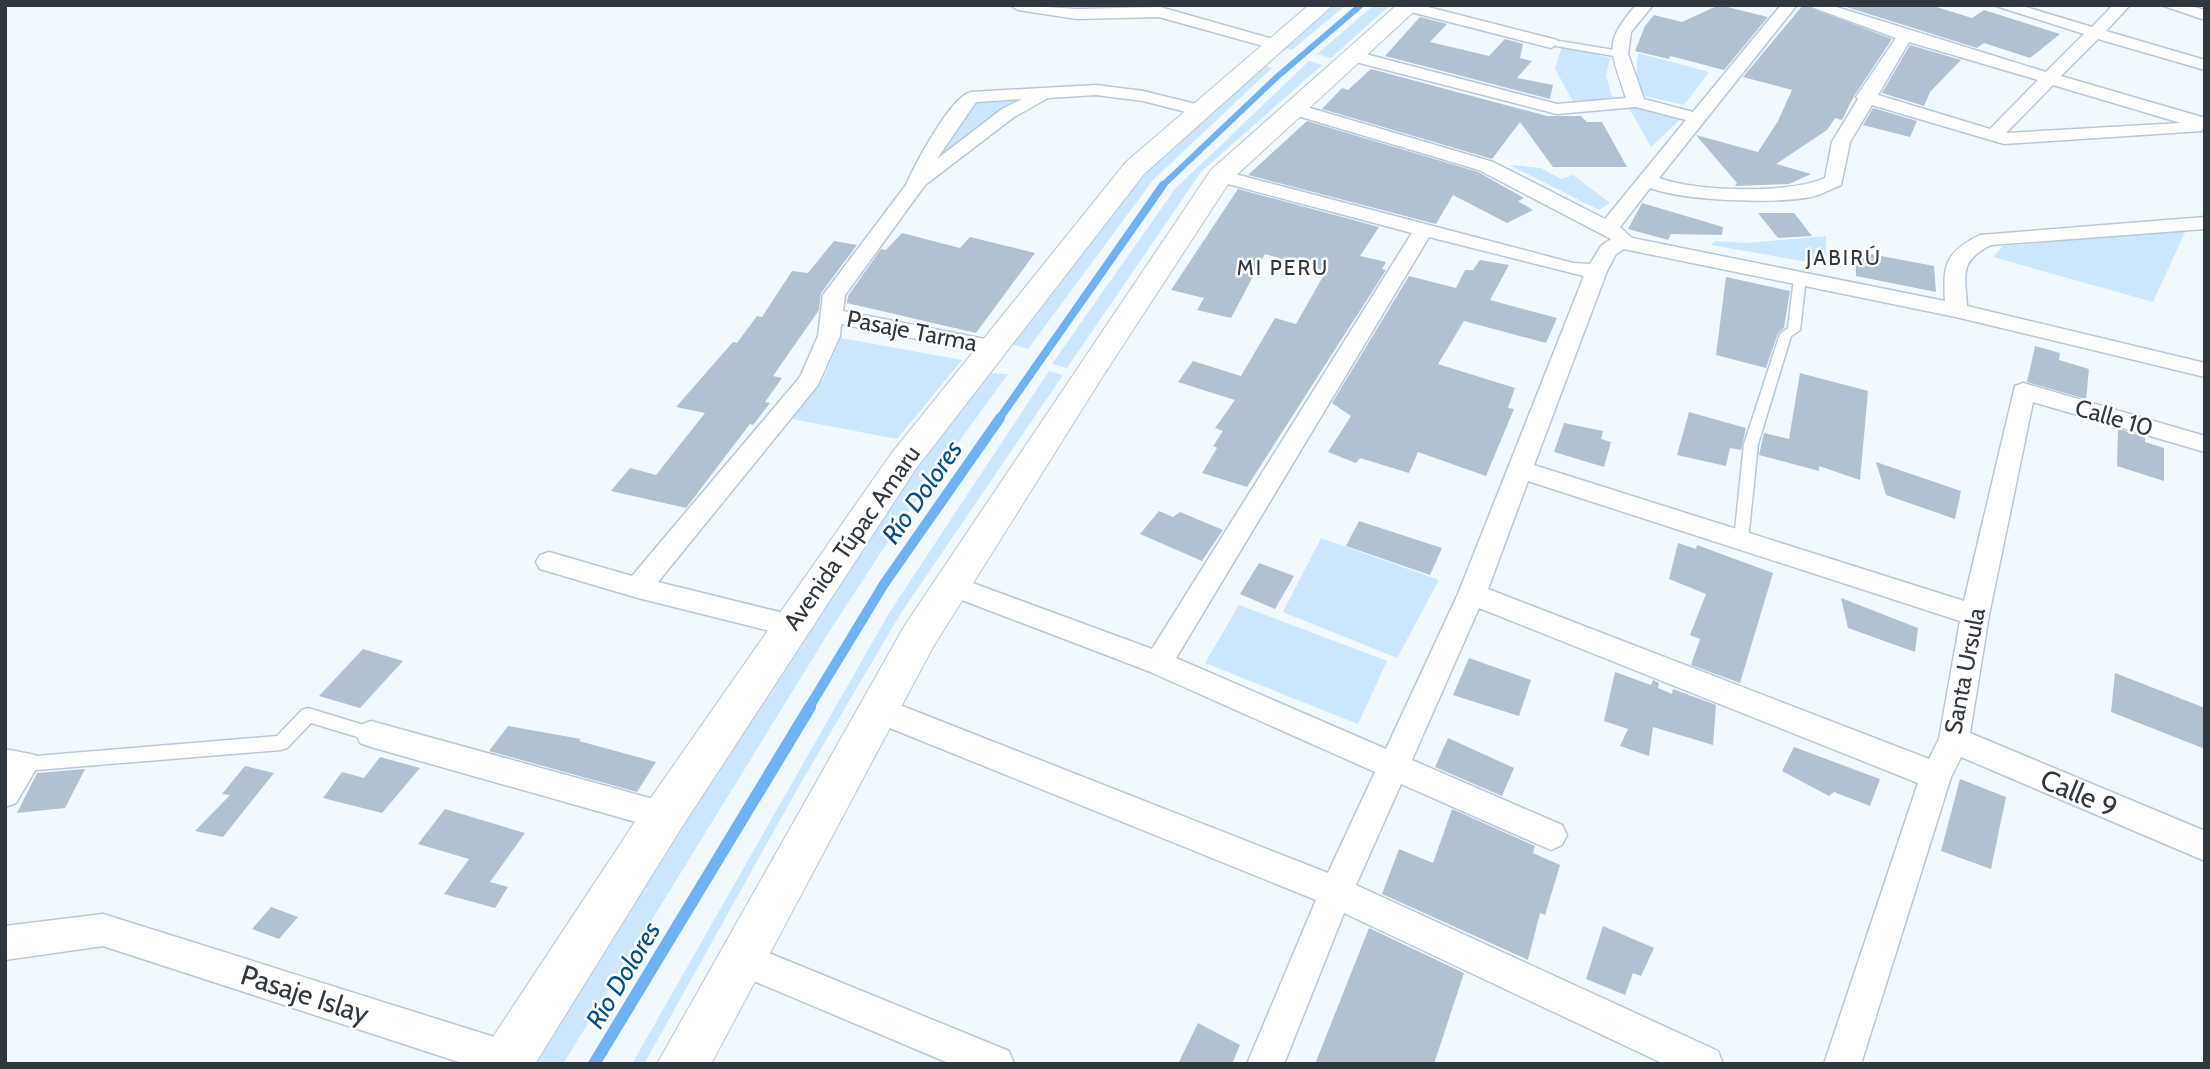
<svg xmlns="http://www.w3.org/2000/svg" width="2210" height="1069" viewBox="0 0 2210 1069" font-family="Cabin,sans-serif">
<style>
.green{fill:#cde6ff}
.lines{fill:none;stroke-linecap:round;stroke-linejoin:round}
.stream-far3{stroke:#6fb2f3;stroke-width:6}
.stream-far2{stroke:#6fb2f3;stroke-width:8}
.stream-far1{stroke:#6fb2f3;stroke-width:10}
.stream{stroke:#6fb2f3;stroke-width:12}
.building{fill:#b1c1d1}
.lane-casing{stroke:#b8c8d8;stroke-width:3}
.street-casing{stroke:#b8c8d8;stroke-width:3}
.secondary-casing{stroke:#b8c8d8;stroke-width:2}
.lane{fill:#fff;fill-rule:evenodd}
.street{fill:#fff;fill-rule:evenodd}
.secondary{fill:#fff;fill-rule:evenodd}
.labels{text-anchor:middle;stroke-width:5;stroke-linejoin:round;paint-order:stroke}
.far-neighbourhood-label{font-size:21px;letter-spacing:2px;fill:#31373e;stroke:#fff}
.street-label{font-size:24px;fill:#31373e;stroke:#fff}
.water-label{font-size:26px;font-style:italic;fill:#004f89;stroke:#fff}
.near-street-label{font-size:28px;fill:#31373e;stroke:#fff}
</style>
<rect width="100%" height="100%" fill="#f1f8fe"/>
<path class="green" d="M1335 5H1346L1292 50 1286 48Z
M1374 5H1390L1331 58 1317 54Z
M1562 46 1610 58 1606 76 1613 99 1573 101 1555 69Z
M1638 53 1709 72 1684 105 1644 96 1636 78Z
M1309 61 1322 65 1201 172 1067 368 1052 364 1175 189Z
M1265 66 1272 68 1153 180 1028 349 1011 344 1140 176 1251 75Z
M1016 100 934 165 977 101Z
M1651 107 1682 118 1651 147 1629 108Z
M1509 165 1541 168 1561 179 1573 175 1610 203 1599 210Z
M2186 230 2153 302 1993 257 2003 246Z
M1826 236 1825 265 1711 245 1715 241 1747 243Z
M841 338 962 360 897 439 792 419 823 380Z
M1049 371 1063 375 901 613 799 786 644 1064H632L889 613Z
M986 373 1008 374 902 520 829 632 563 1064H529L882 516Z
M1321 538 1439 580 1397 658 1283 612Z
M1239 605 1387 661 1358 724 1205 663Z"/>
<g class="lines">
<path class="stream-far3" d="M1161 187 1278 76 1361 5"/>
<path class="stream-far2" d="M999 419 1163 185"/>
<path class="stream-far1" d="M808 709 884 584 1000 418"/>
<path class="stream" d="M594 1064 810 707"/>
</g>
<path class="building" d="M1719 5 1768 17 1724 70 1670 56 1669 59 1635 51 1645 26 1654 15 1682 22Z
M1803 5 1892 39 1854 96 1842 120 1835 118 1827 130 1776 164 1811 174 1789 184 1735 186 1737 183 1696 135 1758 152 1778 121 1792 90 1743 77Z
M1840 5H1930L1972 18 1984 10 2060 34 2030 58 1984 43 1977 48Z
M1420 17 1447 24 1430 42 1489 56 1505 39 1523 44 1520 58 1532 61 1517 78 1553 85 1550 99 1385 56Z
M1910 45 1961 60 1930 92 1924 106 1882 93Z
M1371 69 1547 116H1581L1587 122H1602L1627 167H1553L1520 122 1492 159 1322 109 1342 88 1348 90Z
M1873 108 1917 121 1910 137 1863 125Z
M1307 121 1478 172 1524 198 1518 201 1533 210 1507 223 1453 195 1436 224 1248 175Z
M1238 189 1379 227 1360 256 1386 262 1382 269 1386 270 1247 487 1202 473 1217 448 1213 446 1223 431 1215 428 1235 400 1178 382 1193 361 1241 376 1275 318 1296 324 1326 271 1265 254 1231 318 1197 310 1204 298 1171 290Z
M1642 203 1723 227 1722 235 1671 234 1668 240 1628 229Z
M1758 213H1794L1812 236 1778 238Z
M902 233 960 248 970 237 1035 253 976 333 847 303 848 296 881 249 886 250Z
M834 241 857 245 821 293 819 310 773 376 782 378 765 402 770 403 753 425 750 424 686 508 611 491 630 468 656 475 705 413 676 407 733 342 737 343 757 316 762 317 792 271 808 273Z
M1855 251 1934 266 1936 292 1856 276Z
M1480 260 1509 265 1490 300 1557 318 1546 343 1464 321 1438 364 1515 388 1508 408 1514 409 1486 476 1418 452 1409 473 1360 458 1356 463 1328 452 1351 416 1332 403 1409 276 1456 288 1465 270H1473Z
M1726 277 1790 291 1784 328 1778 333 1766 368 1716 355Z
M2035 346 2060 353 2059 360 2089 369 2086 399 2027 382Z
M1800 373 1868 391 1860 480 1819 466V471L1759 455 1764 433 1789 439Z
M1689 412 1746 428 1741 450 1730 448 1726 466 1677 455Z
M1564 423 1603 431 1601 439 1611 442 1604 467 1554 452Z
M2118 429 2145 437V442L2164 448V481L2117 466Z
M1876 462 1961 491 1955 519 1886 495Z
M1159 511 1173 517 1180 512 1223 530 1202 561 1140 534Z
M1359 521 1442 548 1430 575 1346 546Z
M1678 543 1696 549 1697 545 1773 573 1740 683 1691 665 1700 639 1690 635 1706 594 1669 579Z
M1259 563 1294 576 1275 609 1240 594Z
M1841 598 1918 628 1915 652 1848 628Z
M363 649 403 661 360 708 319 696Z
M1469 658 1531 680 1519 716 1453 695Z
M1615 672 1651 685 1653 680 1659 683 1658 688 1672 694 1673 689 1716 705 1713 745 1653 727 1649 756 1620 746 1628 729 1604 721Z
M2115 673 2205 708V749L2111 712Z
M508 726 581 739 579 741 656 762 637 792 489 751Z
M1448 738 1514 768 1502 796 1435 767Z
M1794 747 1880 779 1870 806 1834 792 1829 796 1782 771Z
M380 757 420 768 382 813 323 798 342 772 364 778Z
M245 766 274 773 223 837 195 831 230 795 222 794Z
M85 769 65 808 17 813 37 773Z
M1960 779 2006 797 1991 869 1941 851Z
M445 809 525 833 490 882 508 887 495 908 444 894 469 859 418 844Z
M1452 809 1535 846 1533 853 1560 865 1545 915 1540 913 1528 960 1382 894 1399 849 1433 863Z
M271 907 298 917 279 939 252 929Z
M1603 926 1654 948 1641 976 1633 973 1625 995 1586 979Z
M1369 928 1464 973 1434 1064H1315Z
M1198 1023 1240 1045 1232 1064H1178Z"/>
<g class="lines">
<defs>
<path id="lane" d="M1559 41 1620 51 1624 54 1620 57 1556 46 1555 44Z
M1800 275 1806 278 1800 330 1791 336 1758 444 1748 540 1741 545 1734 540 1744 444 1780 334 1788 328 1794 278Z
M308 708 377 729 379 734 377 739 371 741 311 723 287 748 281 750 24 771 18 769 16 764 18 759 24 757 277 736 302 710Z"/>
<path id="street" d="M1010 5 1077 9 1160 7 1280 41 1282 44 1274 49 1159 17 1077 19 1018 10Z
M1401 5H1420L1557 40 1559 43 1551 48 1403 10Z
M1636 5H1653L1631 32 1628 54 1644 99 1693 112 1781 5H1797L1659 178C1696 192 1789 194 1825 178L1832 142 1858 99 1856 97 1896 38 1806 5H1830L2046 72 2084 34 1993 5H2019L2092 27 2113 5H2130L2106 31 2205 60V70L2098 39 2061 76 2205 118 2202 131 2004 144 1872 105 1850 142 1841 185C1831 189 1821 195 1811 197 1773 204 1686 201 1650 188L1620 227 1632 238 1945 301C1943 265 1945 252 1980 235L2205 217V229L1991 245C1959 261 1965 274 1967 306L2205 363V377L1956 317 1624 249 1616 254 1607 271 1534 465 1964 601 2015 386 2023 383 2205 436V452L2033 402 1989 615 1970 733 2205 831V861L1961 757 1951 777 1861 1064H1824L1918 783 1479 608 1412 760 1562 825 1567 835 1562 845 1551 850 1401 784 1356 885 1718 1051 1723 1064H1664L1344 913 1284 1064H1247L1316 900 865 718 861 709 865 700 876 697 887 700 1328 873 1375 772 1148 671 941 592 937 585 941 578 951 575 1152 649 1412 233 1213 180 1211 176 1213 172 1220 170 1573 263 1590 264 1601 246 1611 239 1479 170 1288 113 1285 109 1294 104 1300 105 1493 162 1605 219 1686 120 1636 107 1557 114 1348 60 1346 56 1354 51 1557 104 1626 98C1611 50 1602 45 1636 5ZM1909 42 2038 80 1990 129 1878 95ZM2053 85 2181 123 2006 133ZM1429 237 1584 276 1458 594 1386 749 1176 658ZM1528 481 1960 621 1939 739 1929 759 1488 589Z
M2161 5H2187L2205 10V20Z
M1096 85 1143 91 1204 106 1207 110 1198 115 1143 101 1096 95 1048 98 1014 117 925 185 845 295 843 311 1000 342 1003 347 1000 352 992 354 841 324 840 336 818 385 658 582 800 617 804 625 800 633 790 636 638 598 540 569 536 562 540 555 549 552 632 576 800 377 818 336 823 295 906 185C915 165 950 97 971 92ZM1022 99 1002 109 937 159 976 102Z
M371 721 664 802 675 806 680 816 675 826 664 830 371 747 360 743 356 734 360 725Z
M5 749 35 755 39 764 16 803 5 807Z
M103 914 507 1041 520 1046 525 1059 523 1064H465L103 946 5 960V926Z
M742 942 1009 1051 1014 1064H951L730 971 725 959 730 947Z"/>
<path id="secondary" d="M1309 5H1333L1144 174 915 470 680 830 535 1064H479L487 1046 648 802 891 454 1126 162Z
M1397 5H1421L1230 181 1101 379 933 647 711 1064H657L905 625 1211 170Z"/>
</defs>
<use href="#lane" class="lane-casing"/>
<use href="#street" class="street-casing"/>
<use href="#secondary" class="secondary-casing"/>
<use href="#lane" class="lane"/>
<use href="#street" class="street"/>
<use href="#secondary" class="secondary"/>
</g>
<g class="labels">
<g class="far-neighbourhood-label">
<text x="1844" y="265">JABIRÚ</text>
<text x="1283" y="275">MI PERU</text>
</g>
<g class="street-label">
<text transform="translate(912 331) rotate(11)" y="8">Pasaje Tarma</text>
<text transform="translate(2114 418) rotate(16)" y="8">Calle 10</text>
<text transform="translate(852 538) rotate(-55)" y="8">Avenida Túpac Amaru</text>
<text transform="translate(1965 671) rotate(-79)" y="8">Santa Ursula</text>
</g>
<g class="water-label">
<text transform="translate(922 492) rotate(-55)" y="9">Río Dolores</text>
<text transform="translate(623 975) rotate(-59)" y="9">Río Dolores</text>
</g>
<g class="near-street-label">
<text transform="translate(2079 793) rotate(23)" y="10">Calle 9</text>
<text transform="translate(305 994) rotate(18)" y="10">Pasaje Islay</text>
</g>
</g>
<rect width="2210" height="1069" fill="none" stroke="#31373e" stroke-width="14"/>
</svg>
